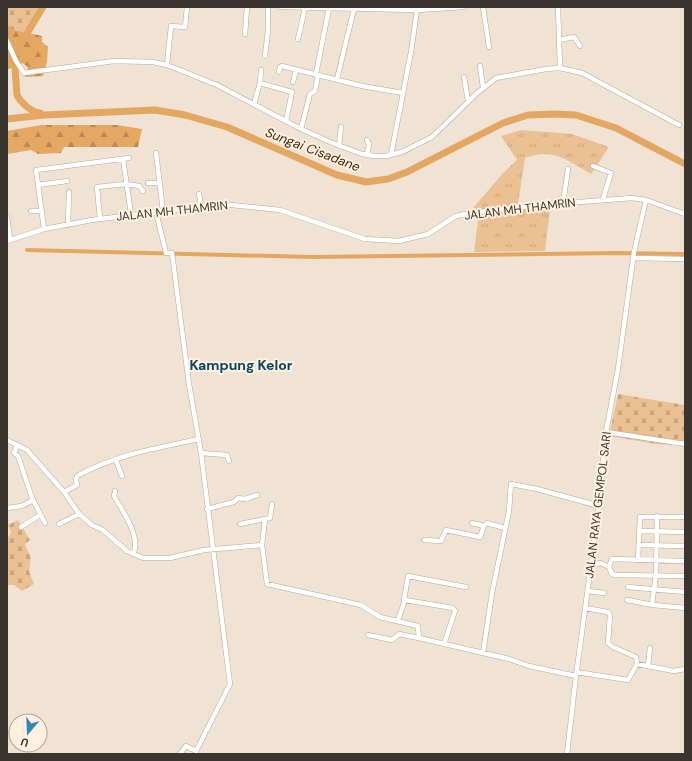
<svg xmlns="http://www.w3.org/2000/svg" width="692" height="761" viewBox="0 0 692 761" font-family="'DM Sans',sans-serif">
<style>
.grass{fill:url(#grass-tufts)}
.forest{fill:url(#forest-firs)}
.cemetery{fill:url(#cemetery-stones)}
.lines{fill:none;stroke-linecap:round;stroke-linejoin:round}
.canal{stroke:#e4a762;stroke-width:4}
.river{stroke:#e4a762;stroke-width:7}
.minor-casing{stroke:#b7a99b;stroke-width:5.5}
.minor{stroke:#fff;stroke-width:4.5}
.labels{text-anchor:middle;stroke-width:4;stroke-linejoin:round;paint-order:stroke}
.street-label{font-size:12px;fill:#3b352f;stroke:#fff0e0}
.water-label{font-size:13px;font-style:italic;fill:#442c0d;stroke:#fff0e0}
.quarter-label{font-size:14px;font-weight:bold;fill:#084666;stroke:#fff0e0}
</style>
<defs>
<pattern id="grass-tufts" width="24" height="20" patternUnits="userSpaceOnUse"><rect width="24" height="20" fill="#ebc194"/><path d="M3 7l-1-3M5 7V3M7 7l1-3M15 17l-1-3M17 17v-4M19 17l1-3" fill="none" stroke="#caa680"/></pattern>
<pattern id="forest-firs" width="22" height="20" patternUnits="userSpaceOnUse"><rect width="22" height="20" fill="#e5a863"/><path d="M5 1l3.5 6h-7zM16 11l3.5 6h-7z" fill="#bb8a52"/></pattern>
<pattern id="cemetery-stones" width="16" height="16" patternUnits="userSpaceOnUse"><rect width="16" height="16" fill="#ebc194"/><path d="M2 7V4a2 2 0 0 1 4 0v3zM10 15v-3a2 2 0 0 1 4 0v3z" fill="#caa680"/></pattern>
</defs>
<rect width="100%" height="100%" fill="#f1e3d3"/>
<path class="grass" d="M521 130 572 134 609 147 591 174C567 160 553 147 525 158L518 204 551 202 545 251 474 252 479 213 468 214 503 173 517 160 501 136Z"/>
<path class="forest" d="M7 28 42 36V42L48 47 47 62 43 76 25 77 28 67 22 63 7 70Z
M41 125H117L142 129 138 147H64L61 153 38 154 31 150 7 154V131Z"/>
<path class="cemetery" d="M7 7H42L26 33 9 29 7 23Z
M618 394 685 405V445L656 444 609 436Z
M18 520 30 540 25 544 31 558 29 571 34 584 22 591 14 585H7V539L11 533 8 525Z"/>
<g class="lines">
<path class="canal" d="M27 250 66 251
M67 251 312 257 616 253 685 254"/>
<path class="river" d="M7 29 14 55 17 95C21 103 31 112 40 113
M14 55 43 7
M7 119 44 115 155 110 185 115 227 127 337 175 366 182 388 179 407 172 503 123 528 115 555 114 576 115 616 128 685 164"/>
<defs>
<path id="minor" d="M280 7 417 10 464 7
M483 7 489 47
M558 7 560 68
M245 34 247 7
M298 39 305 8
M559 40 574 37 580 46
M7 41 16 61 24 73 114 61 153 62 167 65 217 85 301 129 335 144 362 154 374 156H386L402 152 432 137 476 94 496 78 546 69 560 68 582 73 679 125
M265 56 268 30V7
M167 65 171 26 185 27 187 7
M480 66 483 87
M261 70 260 83 292 92 286 121
M279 72 280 67 282 66 362 86 403 93
M316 74 329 8
M464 77 468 101
M337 79 354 9
M293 82 296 70
M254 104 260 83
M301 129 310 94 315 91 318 75
M339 146 341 127
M156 153 163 211
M367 155 369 144 367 140
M391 155 411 52 417 10
M123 159 131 214
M593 166 611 173 603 199
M148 183H159
M38 185 67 181
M199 194 201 206
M563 203 568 169
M31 211H42
M156 212 166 253H172L189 384 201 453 230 684 196 751 186 746 180 754
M7 216 10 239
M100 219 97 187 126 184 139 186 143 191
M68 225 69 192
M44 229 36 170 129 158
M7 241 44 229 92 220 222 204 280 210 365 239 399 241 428 234 456 216 470 213 539 205 632 198 646 200 685 214
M633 258 685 259
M606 432 685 444
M7 440 27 450 64 492 79 514 92 525 103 530 127 551 143 558H170L204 550 262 545
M17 446 14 453 18 456 32 498 45 523
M201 453 227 455 229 461
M116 460 122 476
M115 491 114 496C122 510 142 538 133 554
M64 492 77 485 76 480 77 476C115 455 157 448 199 439
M7 508 22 506 33 500
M207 509 234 502 238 498 245 499 257 495
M265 519 262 545 267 584 361 605 380 617 418 626 419 638 509 659 529 666 576 676
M472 523 484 526 487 523 505 528
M59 524 79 514
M240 524 270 518 272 504
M21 527 40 515
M640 531 685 532
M424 540 441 541 446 530 480 537 484 526
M639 545 685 546
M638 560 640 517H685
M591 565 600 563 609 567 612 574 615 575 685 576
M609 567 612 559 685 561
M628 587 685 592
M588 591 604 593
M404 600 408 576 466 587
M627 600 653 605 685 608
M652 604 656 575 657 516
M585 608 608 612 610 615 608 643 613 647 636 657 637 664
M398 620 405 600 453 608 455 611 444 644
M368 635 392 640 399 634 419 638
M483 653 492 593 509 511 511 484 537 489 599 506
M648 666 650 648
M576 672 628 680 637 664 674 671 685 669
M567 754 576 676 599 506 606 432 618 369 634 252 646 200"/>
</defs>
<use href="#minor" class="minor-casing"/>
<use href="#minor" class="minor"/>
</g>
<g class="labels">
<g class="street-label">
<text transform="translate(520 209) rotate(-7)" y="4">JALAN MH THAMRIN</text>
<text transform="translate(172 211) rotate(-6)" y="4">JALAN MH THAMRIN</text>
<text transform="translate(598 505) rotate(-83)" y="4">JALAN RAYA GEMPOL SARI</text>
</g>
<g class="water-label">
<text transform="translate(313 149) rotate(21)" y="5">Sungai Cisadane</text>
</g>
<g class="quarter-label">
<text x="241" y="370">Kampung Kelor</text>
</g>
</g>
<rect width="692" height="761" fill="none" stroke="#3b352f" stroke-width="16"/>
<g transform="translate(28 733) rotate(199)"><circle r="19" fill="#fff0e0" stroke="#b1a599"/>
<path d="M0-3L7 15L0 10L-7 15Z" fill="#3586b7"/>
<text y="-6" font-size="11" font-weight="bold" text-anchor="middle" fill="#3b352f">U</text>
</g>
</svg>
